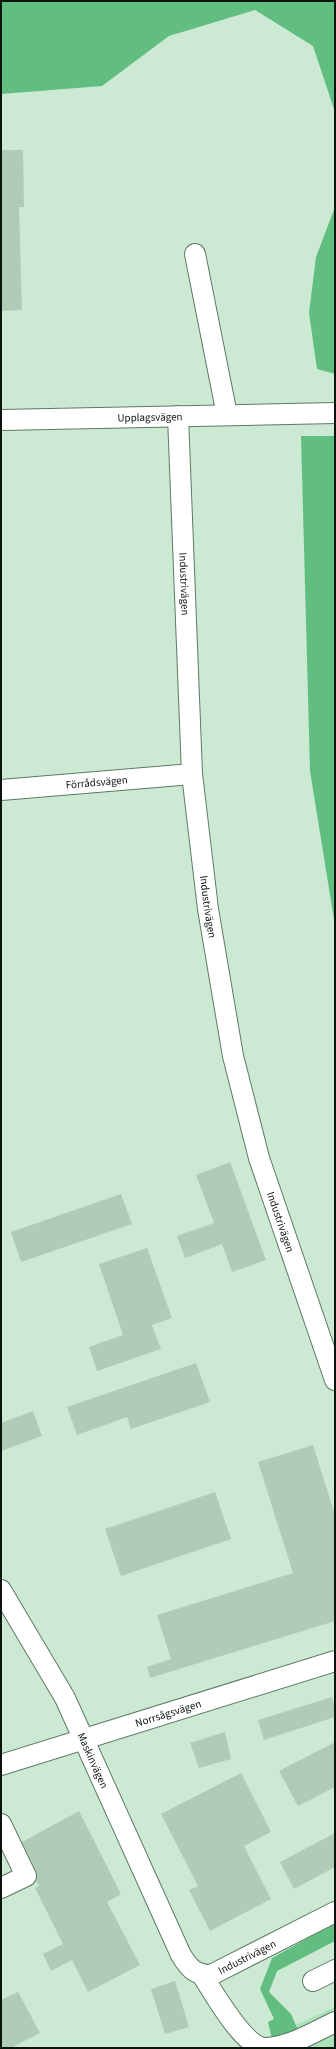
<svg xmlns="http://www.w3.org/2000/svg" width="336" height="2049" viewBox="0 0 336 2049" font-family="'Source Sans 3',sans-serif">
<style>
.green{fill:#aae2b9}
.forest{fill:#61be80}
.building{fill:#afccb6}
.lines{fill:none;stroke-linecap:round;stroke-linejoin:round}
.minor-casing{stroke:#5e7965;stroke-width:22}
.minor{stroke:#fff;stroke-width:20}
.labels{text-anchor:middle;stroke-width:4;stroke-linejoin:round;paint-order:stroke}
.street-label{font-size:11px;fill:#0b150e;stroke:#fff}
</style>
<rect width="100%" height="100%" fill="#ccead3"/>
<path class="green" d="M335 2007V2048H306L295 2025Z"/>
<path class="forest" d="M1 1H335V112L313 46 255 10 169 36 102 86 1 94Z
M335 207V374L317 369 309 313 316 257Z
M301 436H335V926L310 771Z
M335 1923V1941L277 1971 269 1992 291 2014 306 2048H274L268 2022 274 2019 260 1989 272 1958Z"/>
<path class="building" d="M1 150H23L24 207H19L22 310 1 311Z
M230 1162 266 1260 232 1272 222 1244 185 1258 177 1236 214 1223 196 1175Z
M121 1194 132 1224 21 1262 11 1232Z
M147 1248 172 1318 152 1325 161 1349 97 1371 89 1347 123 1335 99 1264Z
M196 1363 210 1402 131 1429 127 1417 77 1435 67 1407Z
M33 1411 42 1436 1 1451V1423Z
M313 1445 335 1515V1621L150 1678 147 1667 171 1659 157 1615 293 1573 258 1462Z
M215 1492 231 1539 121 1576 105 1529Z
M332 1697 335 1708V1717L264 1740 258 1720Z
M225 1732 231 1759 199 1768 190 1743Z
M335 1742V1787L298 1806 279 1771Z
M241 1773 271 1832 244 1846 271 1899 210 1931 189 1890 198 1886 161 1814Z
M79 1811 121 1894 107 1902 140 1965 88 1992 72 1960 51 1971 43 1954 63 1944 35 1888 39 1886 36 1881V1871L22 1842Z
M335 1833V1867L294 1889 280 1862Z
M175 1981 189 2027 165 2034 151 1989Z
M18 1992 40 2033 11 2048H1V2000Z"/>
<g class="lines">
<defs>
<g id="minor">
<path d="M195 254 227 415"/>
<path id="s1" d="M178 416 192 774 208 909 233 1056 259 1158 335 1380"/>
<path id="s2" d="M1 420 335 413"/>
<path id="s3" d="M1 790 192 774"/>
<path id="s4" d="M1 1590 65 1698 181 1955C189 1968 195 1975 211 1975L335 1912"/>
<path id="s5" d="M1 1765 335 1661"/>
<path d="M1 1824 26 1876 1 1888"/>
<path d="M202 1975C214 1993 244 2048 266 2048 290 2047 314 2032 335 2022"/>
<path d="M313 1981 335 1970"/>
</g>
</defs>
<use href="#minor" class="minor-casing"/>
<use href="#minor" class="minor"/>
</g>
<g class="labels">
<g class="street-label">
<text dy="4" stroke="none"><textPath href="#s2" startOffset="149">Upplagsvägen</textPath></text>
<text dy="4" stroke="none"><textPath href="#s1" startOffset="168">Industrivägen</textPath></text>
<text dy="4" stroke="none"><textPath href="#s3" startOffset="96">Förrådsvägen</textPath></text>
<text dy="4" stroke="none"><textPath href="#s1" startOffset="492">Industrivägen</textPath></text>
<text dy="4" stroke="none"><textPath href="#s1" startOffset="816">Industrivägen</textPath></text>
<text dy="4" stroke="none"><textPath href="#s5" startOffset="175">Norrsågsvägen</textPath></text>
<text dy="4" stroke="none"><textPath href="#s4" startOffset="194">Maskinvägen</textPath></text>
<text dy="4" stroke="none"><textPath href="#s4" startOffset="486">Industrivägen</textPath></text>
</g>
</g>
<rect width="336" height="2049" fill="none" stroke="#0b150e" stroke-width="4"/>
</svg>
